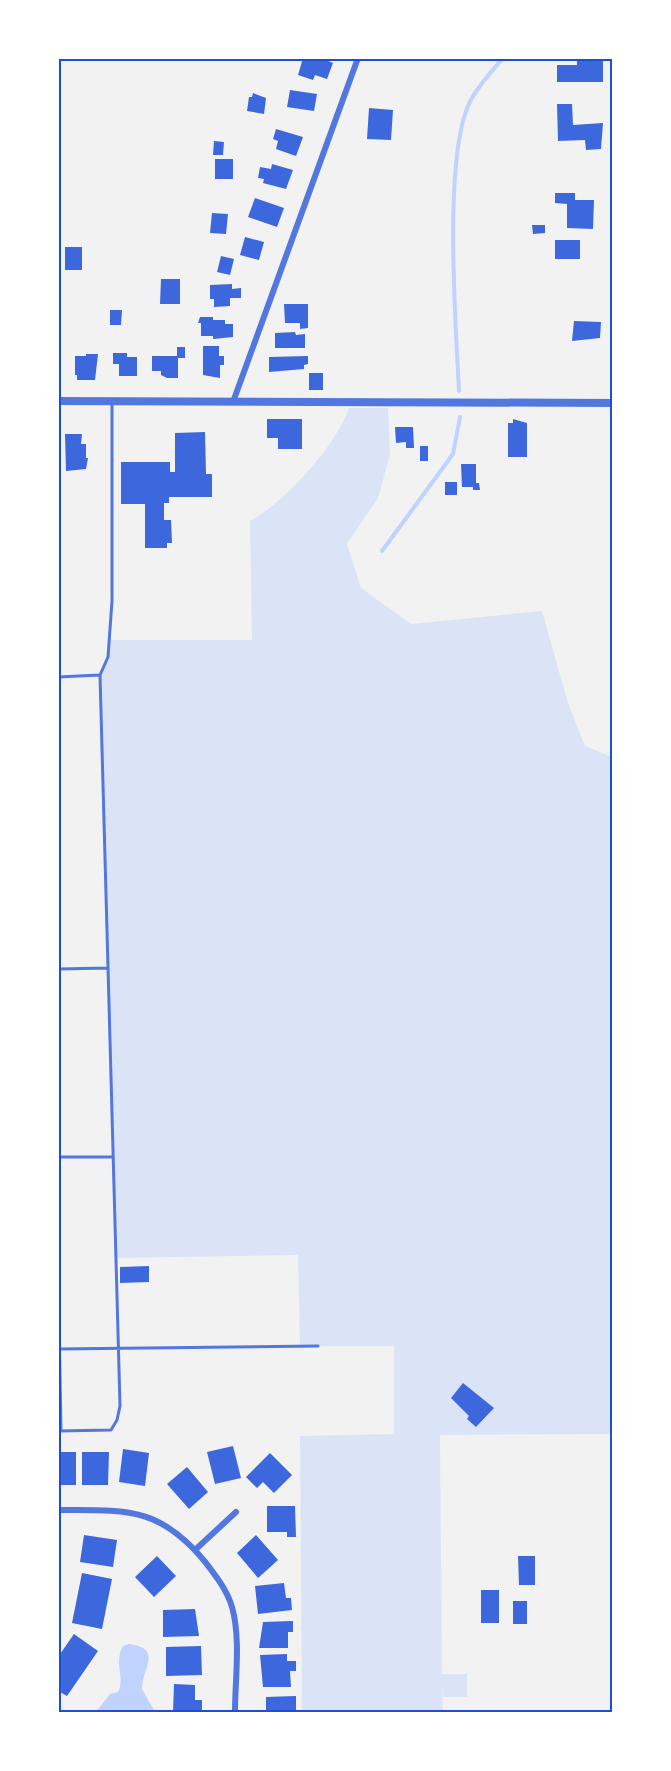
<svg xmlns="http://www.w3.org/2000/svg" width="671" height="1771" viewBox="0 0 671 1771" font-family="Figtree,sans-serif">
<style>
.green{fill:#dbe4f7}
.water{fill:#bfd3fe}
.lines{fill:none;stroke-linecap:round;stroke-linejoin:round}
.stream{stroke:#bfd3fe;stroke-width:4}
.building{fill:#3d67dc}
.service{stroke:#5277de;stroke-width:3}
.minor{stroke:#5277de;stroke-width:6}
.tertiary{stroke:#5277de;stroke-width:8}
.neatline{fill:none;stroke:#1d4ed8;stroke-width:2}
</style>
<rect width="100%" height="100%" fill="#f2f2f2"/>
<path class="green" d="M349 408H388L390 455 378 498 347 544 361 588 411 624 542 611 568 703 585 746 612 757V1434L440 1435 442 1674H467V1697H443L442 1686 443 1712H302L300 1436 394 1434V1346H300L298 1255 115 1258 100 675 106 665 110 640H252L250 521C286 501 335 447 349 408Z"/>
<path class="water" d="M129 1644C163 1649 143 1667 142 1689L155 1712H96L110 1694 118 1692C126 1677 113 1664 123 1646Z"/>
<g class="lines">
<path class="stream" d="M459 391C456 327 442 148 472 98 480 84 492 71 503 58
M382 551 453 454 460 417"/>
</g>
<path class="building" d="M303 58H321L333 63 327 79 315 75 313 80 298 75Z
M577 60H603V82H557V65H577Z
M290 90 317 94 314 111 287 107Z
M253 93 266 98 264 114 247 111 249 97H252Z
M557 104H572L573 125 603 123 601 149 586 150 585 140 558 141Z
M369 108 393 110 391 140 367 139Z
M276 129 303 137 296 156 276 149 278 141 273 139Z
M214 141 224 142 223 155H213Z
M215 159H233V179H215Z
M272 164 293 170 286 189 263 183 264 179 258 178 260 167 271 169Z
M555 193H575V200H594L593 229 567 228V204L555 203Z
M255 198 284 208 277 227 248 217Z
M212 213 228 214 226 234 210 233Z
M532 225H545V233L533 234Z
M245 237 264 242 259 260 240 255Z
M555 240H580V259H555Z
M65 247H82V270H65Z
M221 256 234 259 230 275 217 272Z
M161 279H180V304H160Z
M232 284V289L241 288V298H230V306L214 307V299H210V285Z
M284 304H308V328L300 329V323H285Z
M110 310H122L121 325H110Z
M200 317H213V320H225V324H233V337L213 339V336H201V323H198Z
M574 321 601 322 600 338 572 341Z
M295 332 296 335 305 334V348H275V333Z
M203 346H219V356H224V365H220V378L203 375Z
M177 347H185V358H178V378H167L161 375V371H152V356H177Z
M113 353H127V357H137V376H119V364H113Z
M86 354H98L95 380H77V375H75V356H86Z
M308 356V364L304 365V369L269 372V357Z
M309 373H323V390H309Z
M267 419H302V449H278V438H267Z
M513 419 527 423V457H508V423H513Z
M395 427H413L414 448H406V442L396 443Z
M205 432 206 474H212V497H169V503H164V520H171L172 543H167V548H145V504H121V462H170V472H175V433Z
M65 434H82L81 444H86V458H88L86 469 66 471Z
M420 446H428V461H420Z
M461 464H476V483H479L480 490H473V487H462Z
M445 482H457V495H445Z
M149 1266V1282L120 1283V1267Z
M463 1383 494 1408 476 1427 467 1419 469 1416 451 1398Z
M233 1446 241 1478 215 1484 207 1452Z
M123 1449 149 1453 145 1486 119 1482Z
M58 1452H76V1485H58Z
M82 1452H109L108 1485H82Z
M270 1453 292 1475 274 1493 263 1482 257 1488 246 1477Z
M187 1467 208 1492 189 1509 167 1484Z
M267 1506H295L296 1537H287V1532H267Z
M84 1535 117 1540 113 1567 80 1562Z
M256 1535 278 1560 258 1578 237 1553Z
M157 1556 176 1576 154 1597 135 1577Z
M518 1556H535V1585H519Z
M82 1573 112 1579 102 1629 72 1623Z
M284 1583 286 1598H291L292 1610 258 1614 255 1586Z
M481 1590H499V1623H481Z
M513 1601H527V1624H513Z
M195 1609 199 1636 163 1637V1610Z
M293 1621V1632H288V1648H259L263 1622Z
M74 1634 98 1651 67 1696 58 1691V1657Z
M201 1646 202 1675 166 1676V1647Z
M287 1654V1661H296V1671H290L291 1687H263L260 1655Z
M174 1684 195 1685V1700H202V1712H173Z
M296 1696V1712L266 1711V1697Z"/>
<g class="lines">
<path class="service" d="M58 677 100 675
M58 969 108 968
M58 1157H112
M58 1269 61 1431
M58 1349 318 1346
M58 1431 111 1430 117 1420 120 1406 100 675 108 657 112 601V403"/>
<path class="minor" d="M233 402 358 58
M58 1510C126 1510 160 1506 206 1563 216 1576 227 1590 232 1607 241 1639 235 1679 235 1712
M195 1550 236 1512"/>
<path class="tertiary" d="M58 401 612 403"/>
</g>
<rect width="671" height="1771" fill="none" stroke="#ffffff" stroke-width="120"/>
<rect x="60" y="60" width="551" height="1651" class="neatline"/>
</svg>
